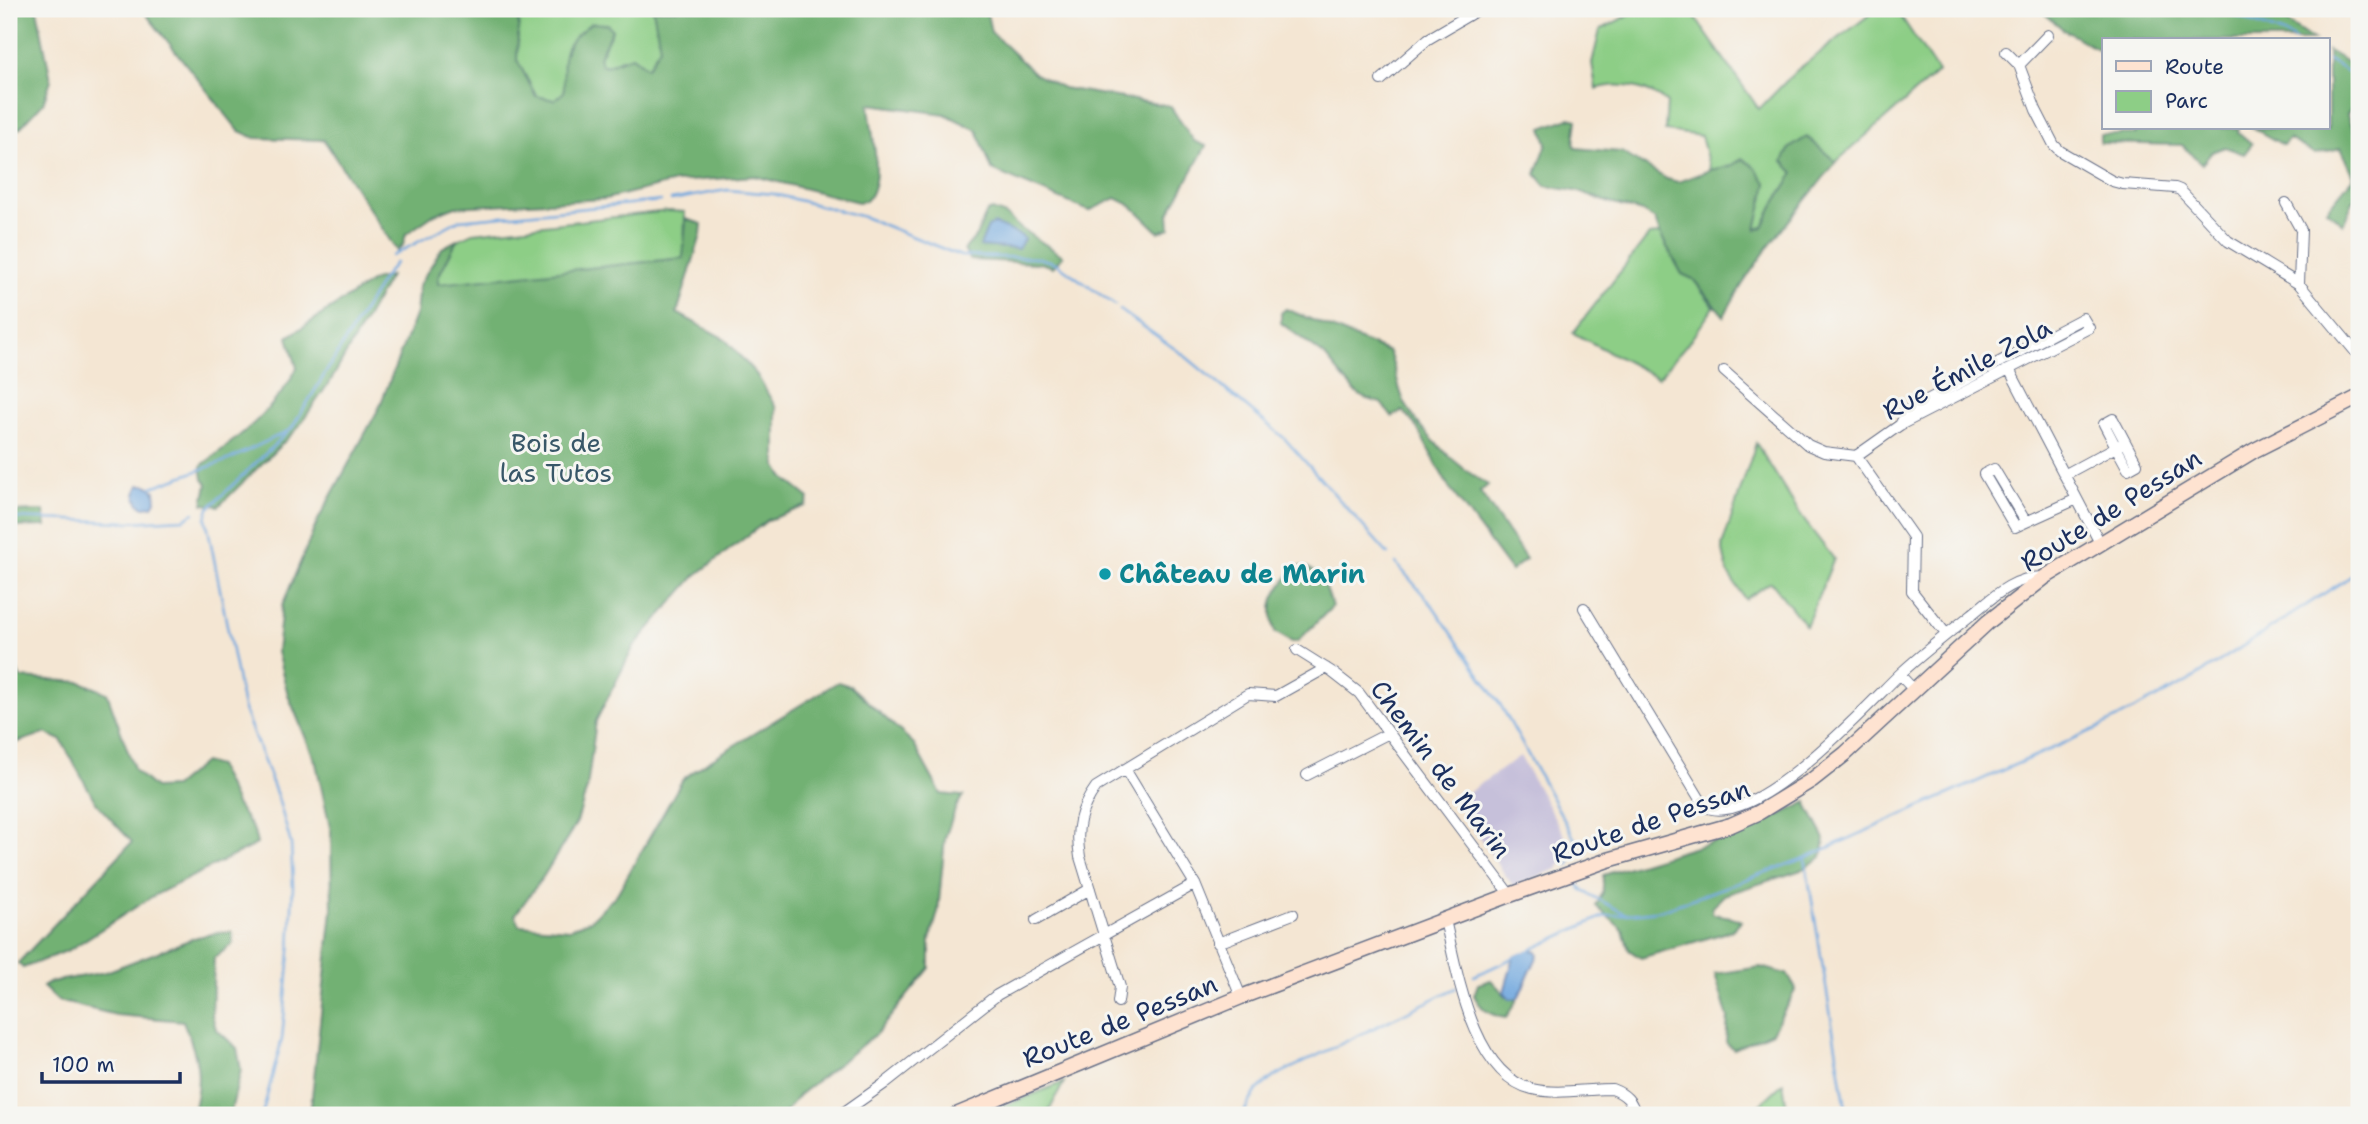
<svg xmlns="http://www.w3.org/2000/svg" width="2368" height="1124" viewBox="0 0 2368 1124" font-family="'Shantell Sans',sans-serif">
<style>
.industrial{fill:#c6c0da}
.green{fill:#8dce86;stroke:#547e72;stroke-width:2}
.forest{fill:#72b173;stroke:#467068;stroke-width:2}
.water{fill:#71a7de;stroke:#466b9e;stroke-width:2}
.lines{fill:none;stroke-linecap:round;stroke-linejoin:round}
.stream{stroke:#71a7de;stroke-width:2.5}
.minor-casing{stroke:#676f87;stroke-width:12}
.secondary-casing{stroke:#676f87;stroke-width:17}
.minor{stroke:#fff;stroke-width:10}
.secondary{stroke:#fee3d1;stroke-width:14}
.culture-dot{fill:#0f9aa8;stroke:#f6f6f2;stroke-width:2.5}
.labels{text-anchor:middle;stroke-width:6;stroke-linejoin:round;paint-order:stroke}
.street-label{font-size:26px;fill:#1b2f5e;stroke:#f6f6f2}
.park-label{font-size:26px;fill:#385768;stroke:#f6f6f2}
.culture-label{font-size:26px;font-weight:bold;fill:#0d838f;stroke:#f6f6f2;text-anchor:start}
</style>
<rect width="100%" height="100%" fill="#f6f6f2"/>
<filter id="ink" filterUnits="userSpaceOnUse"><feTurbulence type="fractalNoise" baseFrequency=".0143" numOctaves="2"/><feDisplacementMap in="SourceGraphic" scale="14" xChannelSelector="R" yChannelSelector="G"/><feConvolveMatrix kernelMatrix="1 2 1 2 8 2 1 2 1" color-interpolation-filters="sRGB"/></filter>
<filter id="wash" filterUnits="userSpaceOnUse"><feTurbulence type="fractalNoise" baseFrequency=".00686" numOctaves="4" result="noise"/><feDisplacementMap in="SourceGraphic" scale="28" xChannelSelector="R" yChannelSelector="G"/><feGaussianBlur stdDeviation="1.57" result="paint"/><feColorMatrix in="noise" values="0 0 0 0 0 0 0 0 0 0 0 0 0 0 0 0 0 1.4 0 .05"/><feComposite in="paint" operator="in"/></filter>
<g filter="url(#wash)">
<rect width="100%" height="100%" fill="#f4e6d3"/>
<path class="industrial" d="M1520 756 1572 849 1557 869 1513 886 1455 802Z"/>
<path class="green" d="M519 9H653L661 47 647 68 635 58 621 59 606 66 601 64 599 57 612 30 564 93 554 100 536 96 517 60Z
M1640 9H1689L1759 109 1796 71 1877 9H1896L1938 72 1836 162 1807 137 1790 148 1794 173 1773 206 1763 227 1756 229 1761 208 1743 159 1730 166 1710 170 1701 136 1665 131 1667 103C1649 87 1618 81 1596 89L1592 63 1600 30Z
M668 211 685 212 684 258 437 285 438 277 457 240 473 233Z
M1660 234 1682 274 1693 279 1714 307 1692 338 1658 378 1573 333 1649 235Z
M1756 443 1804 520 1834 559 1806 626 1771 582 1745 599 1728 573 1722 546Z
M1064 1082 1047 1115H991L989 1112Z
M1783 1083 1788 1115H1749Z"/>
<path class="forest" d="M9 9H37L51 80 43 103 19 129 9 124Z
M142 9H519L517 60 536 96 554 100 564 92C564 54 558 48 591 23L607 24 612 30 599 57 601 64 606 66 632 56 647 68 660 47 653 9H986L991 32 1035 74 1063 88 1170 106 1194 141 1206 146 1169 213 1170 228 1159 232 1132 206 1116 198 1089 211 992 170 977 130 945 114 869 104C870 131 886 180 866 201L858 202 754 176 675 182 605 199 453 207 435 214 406 234 403 245 397 251 324 140 255 138 239 131Z
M2039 9H2268L2313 40H2104V53L2064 30Z
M2328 51 2359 69V100L2347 114 2349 121 2359 139V189L2343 224 2327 210 2354 176 2341 148 2315 154 2289 139 2283 145 2253 128H2328Z
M1569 118 1577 120 1574 144 1575 148 1621 152 1667 179 1678 182 1710 170 1730 166 1743 159 1756 168 1767 184 1756 229 1763 227 1773 206 1794 173 1783 161 1790 148 1807 137 1836 162C1797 212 1754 259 1724 316L1693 279 1682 274 1660 234 1655 220 1642 212 1610 203 1581 192 1546 186 1536 174 1547 143 1542 128Z
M2136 128H2239L2238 132 2252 144 2244 154 2225 147 2212 152 2202 164 2182 145 2100 143V134H2136Z
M992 210 1006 215 1020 228 1063 256 1053 267 1040 263 970 260 964 250 976 236 987 212Z
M686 219 702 224 701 235 677 313 725 339 757 375 776 408V465L784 478 809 498 806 506 768 520 695 576 634 646 596 721 587 788 577 822 543 877 515 915 519 925 569 929 591 920 617 894 683 779 707 762 838 682 850 686 913 743 941 794 963 796 956 807 945 838 938 912 930 940V968L877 1033 799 1095 783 1115H310L332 910 331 832 316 763 288 695 277 652 282 606 318 520 379 408 416 313 419 285 442 248 457 240 438 277V284L683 258Z
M390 276 333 377 297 429 219 506 203 504 207 484 203 479 201 466C237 438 276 410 297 368L288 337 374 280Z
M1286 309 1389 352C1395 367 1399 394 1406 405 1422 434 1460 469 1488 485L1480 492 1526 559 1511 571 1448 486 1416 426 1403 411 1392 417 1381 403 1364 398 1354 391 1325 356 1281 323V313Z
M44 511 46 526 9 527V512Z
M1297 566C1320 566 1327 588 1332 607L1297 642H1292L1275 632C1266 601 1277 589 1297 566Z
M9 655 21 678 81 682 107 693 135 771 155 788 174 787 204 762 218 766 236 804 254 831 257 844 153 896 69 950 23 968 18 963 132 842 96 803 61 740 45 733 9 745Z
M1807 802 1808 807 1825 839 1822 857 1799 871 1724 895 1712 908V913C1722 918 1730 914 1741 921L1731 931 1641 958 1629 950 1623 930 1596 906 1603 892V875L1742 833Z
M223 932H232L233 944 214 958 212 1015 216 1029 237 1048 241 1070 230 1115H192C203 1077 198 1057 183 1021L116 1015 58 1001 43 987 51 982 106 972 197 937Z
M1760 967 1787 974 1796 989 1772 1032 1734 1049 1726 1043 1728 1018 1715 974Z
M1491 980 1509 999 1518 998 1506 1018C1491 1016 1480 1009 1474 995L1478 984Z"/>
<path class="water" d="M994 224 1022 236 1024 239 1018 249 980 246 988 227Z
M139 485H147L155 491 156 501 153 506 144 507 139 504 135 494Z
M1530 950 1537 952 1538 955 1518 998 1510 999 1504 992 1514 957Z"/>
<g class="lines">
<path class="stream" d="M2218 9 2289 36 2295 40
M2328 60 2359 78
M671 200 727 190 774 194 864 217 961 256 1039 258 1056 263 1115 305
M392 256 459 220 661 201
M1120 310 1185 356 1284 438 1388 554
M152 487 228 460 288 431
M9 518 129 522 184 519 194 513
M1396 563 1433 606 1500 704 1578 845 1568 866
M1805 858 1847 1115
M1573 878 1583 891 1624 913
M1474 976 1602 917C1622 913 1642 914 1662 910L1805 858 2100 727 2189 681 2359 571
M262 1115 282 1039 290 952 293 886 291 844 278 798 243 707 206 518 209 508 292 428 384 277 396 262
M1242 1115 1257 1090 1275 1076 1456 988"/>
</g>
</g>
<g filter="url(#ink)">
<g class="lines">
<defs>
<path id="minor" d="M2352 9 2359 11
M2048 35 2019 65 2036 110 2054 145 2060 151 2112 181 2123 184 2175 188 2180 190 2228 241 2299 284 2359 356
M2006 52 2019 65
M1381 80 1428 39 1479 9
M2286 203 2301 230 2299 284
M2009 369 2100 543
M1724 371 1808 445 1824 452 1856 456 1913 537 1912 591 1946 634
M1856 456 1900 425 2089 328 2083 318 1908 410 1900 425
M2064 475 2116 447 2128 469 2137 464 2113 419 2104 424 2116 447 2125 442
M2026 522 2015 527 1984 474 1994 469 2026 522 2077 499
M1584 608 1704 806C1753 833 1868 704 1901 673 1923 653 1947 634 1971 615 1993 597 2014 576 2044 577
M1297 650 1332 672 1359 693 1510 895
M1900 675 1913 689
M1125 769 1195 884 1241 997
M1307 775 1389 733
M1036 920 1090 889
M1445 920C1457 970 1472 1074 1532 1089 1556 1095 1587 1089 1612 1089 1625 1094 1633 1101 1635 1115
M1218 943 1293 914
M1118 1002 1120 987 1080 857C1075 829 1080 809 1096 787L1248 694 1276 696 1326 668
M840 1115 884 1084 997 995 1195 884"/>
<path id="secondary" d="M956 1115 1241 997 1510 895 1608 860 1731 825 1758 813 1812 780 1845 754 1988 622 2045 577 2255 450 2359 397"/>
</defs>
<use href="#minor" class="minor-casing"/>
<use href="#secondary" class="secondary-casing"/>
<use href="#minor" class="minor"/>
<use href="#secondary" class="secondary"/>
</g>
</g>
<circle class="culture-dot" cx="1105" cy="574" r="7"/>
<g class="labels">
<g class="street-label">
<text transform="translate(1967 369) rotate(-28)" y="9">Rue Émile Zola</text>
<text transform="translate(2111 510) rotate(-32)" y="9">Route de Pessan</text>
<text transform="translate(1441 769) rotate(53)" y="9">Chemin de Marin</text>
<text transform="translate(1651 821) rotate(-19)" y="9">Route de Pessan</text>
<text transform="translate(1120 1021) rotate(-22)" y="9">Route de Pessan</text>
</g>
<g class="park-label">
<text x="556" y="452">Bois de<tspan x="556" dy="30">las Tutos</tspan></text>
</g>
<g class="culture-label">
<text x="1119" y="583">Château de Marin</text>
</g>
</g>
<rect width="2368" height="1124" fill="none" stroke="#f6f6f2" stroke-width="35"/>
<rect x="2102" y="38" width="228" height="91" fill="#f6f6f2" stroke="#9ea6b7" stroke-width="2"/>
<rect x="2116" y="61" width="35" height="10" fill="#fee3d1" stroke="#9ea6b7" stroke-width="2"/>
<text x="2165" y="74" font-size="21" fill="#1b2f5e">Route</text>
<rect x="2116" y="91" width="35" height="21" fill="#8dce86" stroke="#9ea6b7" stroke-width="2"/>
<text x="2165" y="108" font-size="21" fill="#1b2f5e">Parc</text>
<path d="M42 1072v10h138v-10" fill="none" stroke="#1b2f5e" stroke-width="3.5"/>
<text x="52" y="1072" font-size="21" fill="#1b2f5e" stroke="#f6f6f2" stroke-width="5" paint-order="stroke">100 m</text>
</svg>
